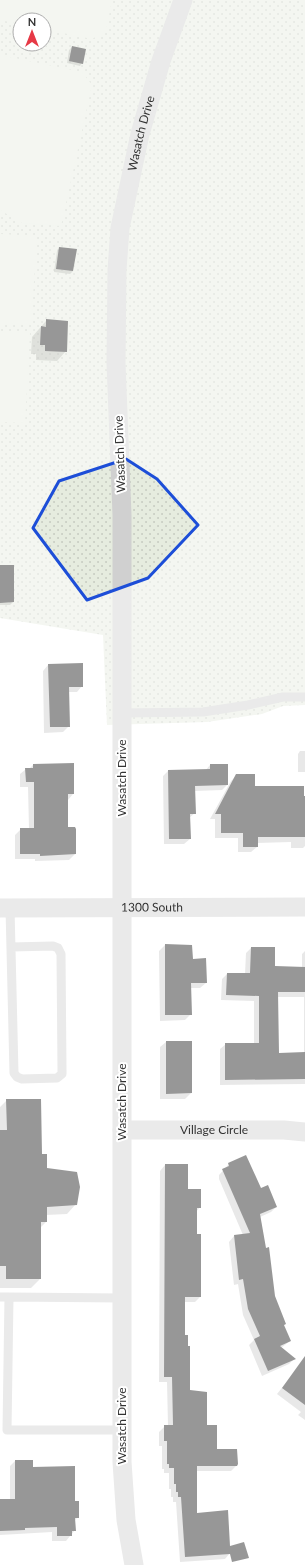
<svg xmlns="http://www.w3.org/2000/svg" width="305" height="1565" viewBox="0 0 305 1565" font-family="Lato,sans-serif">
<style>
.grass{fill:url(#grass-dots);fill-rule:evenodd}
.park{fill:#e6ecdf}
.shadow{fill:#0003;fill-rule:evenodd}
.building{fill:#1a1a1a}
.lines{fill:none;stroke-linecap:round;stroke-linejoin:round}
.service{stroke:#d0d0d0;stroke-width:9}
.minor{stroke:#d0d0d0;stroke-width:19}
.marked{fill:none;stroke:#1d4ed8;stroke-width:3;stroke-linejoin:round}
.labels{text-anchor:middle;stroke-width:4;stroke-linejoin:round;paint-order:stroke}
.street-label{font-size:12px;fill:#333;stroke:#fff}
</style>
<defs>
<pattern id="grass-dots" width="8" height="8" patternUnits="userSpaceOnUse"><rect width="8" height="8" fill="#e6ecdf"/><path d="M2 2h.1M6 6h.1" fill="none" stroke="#c6cbc0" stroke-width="1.8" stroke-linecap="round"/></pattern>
</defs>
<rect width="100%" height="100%" fill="#fff"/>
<path class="grass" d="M0 0H305V705L283 706 262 714 207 722 107 725 103 635 0 618ZM20 20H44V44H20Z"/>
<path class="park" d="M0 0H112L106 31 92 39 44 29V20H20V24L0 20Z
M0 55 82 72 92 85 61 226 22 223 0 210Z
M0 234 37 236 31 325 0 323Z
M0 332 30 333 25 423 0 422Z"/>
<path class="shadow" d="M72 47 82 63 80 66 67 63 69 50Z
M60 248 73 271 70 274 54 272 57 251Z
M46 321 66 351 57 361 36 360V354H31L32 337Z
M0 566 13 602 10 605H0Z
M48 665 82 686 77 692H68L69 726 63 732 44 733 43 671Z
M300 751H305V772H298V754Z
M33 765 73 794 68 800 67 828 75 854 69 860 35 861V859H15V835L21 829H29L28 787H20V774L26 769H29Z
M210 765H227V785L222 790 194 791 195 813 189 818 190 839 184 844H164L163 776 168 771H205Z
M237 775 254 787 305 797V846L303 848H291V842L257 843V847L251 852H238V838H215V819H210L231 781Z
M165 945 192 960 206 983 200 988H190L191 1014 185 1020 160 1021 159 951Z
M251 948H274V967L302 968V954L305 951V1084L220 1085V1049L226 1044H254V1001L221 1000 222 979 227 974H245L246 953ZM277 997H304V1053L278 1054Z
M166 1042 191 1093 185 1099H160V1047Z
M7 1100 41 1155 46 1169 76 1204 67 1214 46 1215V1222L40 1228V1279L31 1288H0V1107Z
M229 1164 261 1190 276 1207 271 1212 260 1217 274 1297 285 1324 283 1326 290 1341 281 1348 294 1359 289 1364 262 1376 249 1345 254 1340 243 1315 238 1284 234 1285 229 1242 234 1236 243 1235 219 1179V1175Z
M165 1165 187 1190 200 1207 196 1212 200 1297 195 1302H184V1336L189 1391 216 1450 236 1466 231 1471H196V1514L230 1553 225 1559 180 1562 176 1502H173V1497H171V1489H169V1473H164V1469H162V1446H159V1432L165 1426H168L167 1382H159L160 1171Z
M301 1364 305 1367V1420L298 1415 301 1412 277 1394Z
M15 1461 32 1468 74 1502 78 1517 74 1521 75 1530 66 1541H52V1532L0 1535V1500H10V1466Z"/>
<path class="building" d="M72 46 86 49 83 64 69 61Z
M59 247 77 249 73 271 56 269Z
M46 319 68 321 67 352 45 351V345H40L41 326 46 327Z
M0 565H14V602L0 603Z
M83 663V687H69L70 727H50L48 664Z
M74 763V794H68V827H75L76 829V854L40 856V854H20V828H34V782H26L25 768H33V764Z
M210 764H228V785L195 786 196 814H190L191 839H169L168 770 210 769Z
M236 774H255V786H304V796H305V837H258V847H243V833H221V814H215Z
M165 944 192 945 193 959 206 958 207 983H191L192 1015H165Z
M251 947H275V966L305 967V992H278L279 1053 305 1052V1079L225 1080V1043H259V996L226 995 227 973H250Z
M166 1041H192V1093L166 1094Z
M6 1099H41L42 1154H47V1168L77 1172 80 1187 77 1205 47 1207V1222H41V1279H6V1266H0V1130H7Z
M246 1155 261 1188 268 1185 277 1207 260 1214 266 1248 269 1247 275 1296 286 1324 284 1325 291 1341 280 1346 296 1359 268 1371 254 1339 260 1336 248 1309 243 1279 239 1280 234 1235 250 1233 222 1169 229 1166 228 1163Z
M165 1164H188V1189H201V1208H197V1234H201V1297H185V1335H188V1346H190V1390L207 1392V1425H217V1449H237L238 1464 237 1466H197V1513L228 1510 230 1546 244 1542 249 1558 232 1562 230 1554 185 1557 181 1497H178V1492H176V1484H174V1468H169V1464H167V1441H164V1425H173L172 1377H164Z
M305 1356V1405L282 1388Z
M15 1460H33V1467L75 1466V1501H79V1518H75L76 1531H72V1536H57V1527L25 1528V1530L0 1531V1499H15Z"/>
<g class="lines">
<path class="service" d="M122 713 203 712 248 705 283 697H305
M10 908 14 1073 17 1077 22 1079 57 1078 62 1074V1070L61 954 58 948 53 946 11 947
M0 1297H9L7 1430H122
M9 1297 122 1298"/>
<g class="minor">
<path id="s1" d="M0 908 305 907"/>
<path id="s2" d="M122 1130H284L305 1132"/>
<path id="s3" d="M134 1565 126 1520 122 1462V515L116 363 117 270 120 228 140 134 161 61 183 0"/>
</g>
</g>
<path d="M0 0H305V1565H0ZM126 459 157 479 198 525 148 578 87 600 33 528 59 481Z" fill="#fff" fill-opacity=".55" fill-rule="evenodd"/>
<path class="marked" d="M126 459 157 479 198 525 148 578 87 600 33 528 59 481Z"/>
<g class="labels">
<g class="street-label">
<text dy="4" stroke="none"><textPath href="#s3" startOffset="1435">Wasatch Drive</textPath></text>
<text transform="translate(120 454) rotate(-92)" y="4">Wasatch Drive</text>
<text transform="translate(122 778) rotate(-90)" y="4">Wasatch Drive</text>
<text dy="4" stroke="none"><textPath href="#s1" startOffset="152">1300 South</textPath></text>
<text transform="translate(122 1102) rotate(-90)" y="4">Wasatch Drive</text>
<text dy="4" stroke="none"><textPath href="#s2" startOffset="92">Village Circle</textPath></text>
<text transform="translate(122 1426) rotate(-90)" y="4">Wasatch Drive</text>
</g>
</g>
<g transform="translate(32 32)"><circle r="19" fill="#ffffff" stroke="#adadad"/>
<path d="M0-3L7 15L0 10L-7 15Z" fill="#e63946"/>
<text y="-6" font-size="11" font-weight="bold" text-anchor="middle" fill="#333333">N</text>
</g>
</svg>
